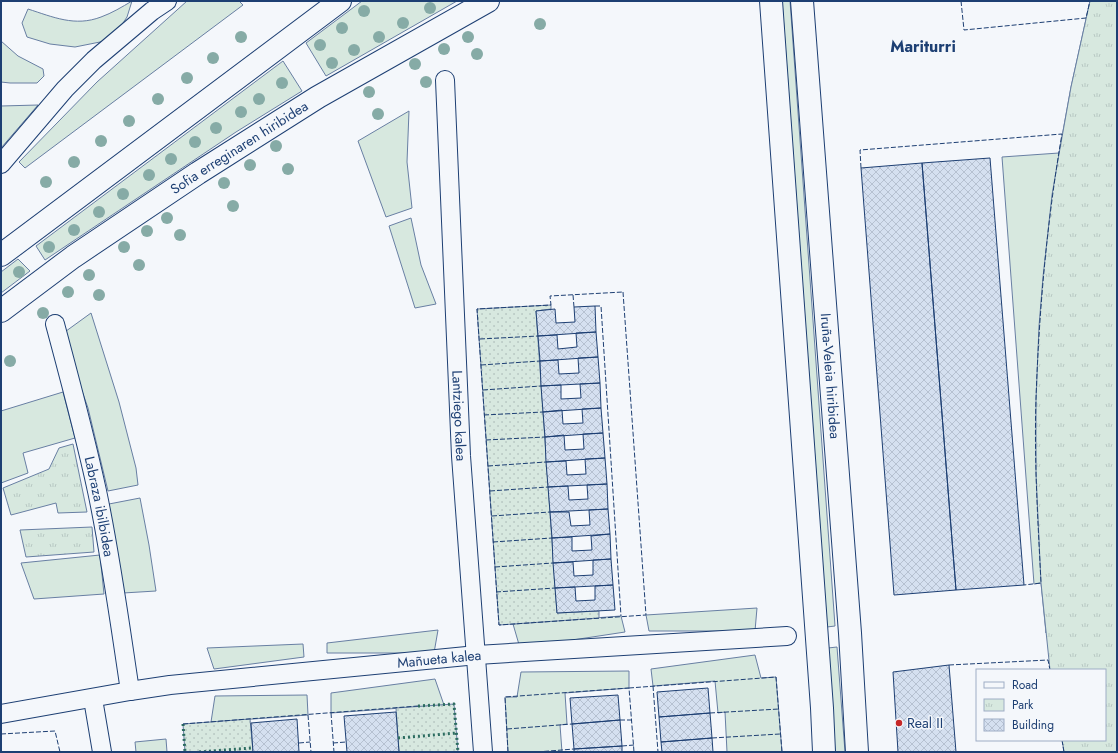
<svg xmlns="http://www.w3.org/2000/svg" width="1118" height="753" viewBox="0 0 1118 753" font-family="Jost,sans-serif">
<style>
.grass{fill:#d7e8df;stroke:#687fa3}
.park{fill:url(#park-tufts);stroke:#687fa3}
.garden{fill:url(#garden-dots);stroke:#687fa3}
.building{fill:url(#building-cross-hatch);stroke:#1d3f73}
.lines{fill:none;stroke-linecap:round;stroke-linejoin:round}
.pedestrian-casing{stroke:#1d3f73;stroke-width:20}
.minor-casing{stroke:#1d3f73;stroke-width:24}
.secondary-casing{stroke:#1d3f73;stroke-width:24}
.pedestrian{stroke:#f4f7fb;stroke-width:18}
.minor{stroke:#f4f7fb;stroke-width:22}
.secondary{stroke:#f4f7fb;stroke-width:22}
.hedge{stroke:#2c6c60;stroke-width:3;stroke-dasharray:2 3;stroke-linecap:butt}
.fence{stroke:#1d3f73;stroke-width:1;stroke-dasharray:5 2;stroke-linecap:butt}
.tree{fill:#86aba6}
.poi-dot{fill:#c62828;stroke:#f4f7fb;stroke-width:1.5}
.labels{text-anchor:middle;stroke-width:3;stroke-linejoin:round;paint-order:stroke}
.street-label{font-size:14px;fill:#1d3f73;stroke:#f4f7fb}
.poi-label{font-size:14px;fill:#1d3f73;stroke:#f4f7fb;text-anchor:start}
.quarter-label{font-size:16px;font-weight:bold;fill:#1d3f73;stroke:#f4f7fb}
</style>
<defs>
<pattern id="park-tufts" width="24" height="20" patternUnits="userSpaceOnUse"><rect width="24" height="20" fill="#d7e8df"/><path d="M3 7l-1-3M5 7V3M7 7l1-3M15 17l-1-3M17 17v-4M19 17l1-3" fill="none" stroke="#b8c8c3"/></pattern>
<pattern id="garden-dots" width="8" height="8" patternUnits="userSpaceOnUse"><rect width="8" height="8" fill="#d7e8df"/><path d="M2 2h.1M6 6h.1" fill="none" stroke="#b8c8c3" stroke-width="1.8" stroke-linecap="round"/></pattern>
<pattern id="building-cross-hatch" width="8" height="8" patternUnits="userSpaceOnUse"><rect width="8" height="8" fill="#d5e0f0"/><path d="M0 0l8 8M0 8l8-8" fill="none" stroke="#b6c1d1"/></pattern>
</defs>
<rect width="100%" height="100%" fill="#f4f7fb"/>
<path class="grass" d="M132 1 127 17 115 35 105 41 75 47 50 44 27 37 22 23 28 9C53 17 75 27 101 17 112 13 122 7 132 1Z
M187 1H239L243 5 25 168 19 162 97 82Z
M362 1H457L326 76 306 43Z
M782 1H790L835 626 827 627Z
M1090 1H1117L1046 633 1041 583 1034 584 1002 157 1059 153 1071 87Z
M1 41 18 56 43 69 44 76 37 83H10L1 82Z
M283 61 302 91 236 132 45 260 36 246Z
M38 105 1 148V106Z
M409 111 407 162 412 208 386 217 358 141Z
M411 218 421 265 436 304 415 308 389 226Z
M18 259 30 271 1 293V272Z
M91 313 119 402 136 468 138 485 108 491 88 408 62 334Z
M63 392 75 438 23 453 28 473 1 483V411Z
M140 498 149 545 156 591 123 593 109 504Z
M100 555 104 594 34 599 21 563Z
M757 608 755 631H649L646 615Z
M621 616 625 632 520 648 513 624Z
M438 630 434 653H327V643Z
M303 644 304 657 214 669 207 648Z
M837 647 845 752H835L828 648Z
M755 655 761 678 776 677 782 752H727L725 712 718 713 715 681 653 686 651 669Z
M629 671V688L565 693 567 724 560 725 562 752H508L505 697H517L521 672Z
M435 679 444 705 331 713V693Z
M307 695 308 715 211 722 215 696Z
M166 739 167 752H136L135 742Z"/>
<path class="park" d="M1090 1H1117V752H1064L1062 740H1105V670H1050L1041 583 1036 474V400L1039 326 1043 277 1052 195 1059 154 1071 87Z
M73 444 87 512 58 513 56 503 11 515 3 488 49 469 59 448Z
M92 527 94 552 26 557 20 530Z"/>
<path class="garden" d="M551 305V309L536 311 557 613 599 611V618L499 625 477 309Z
M454 704 458 752H399L396 708Z
M250 719 253 752H185L183 724Z"/>
<path class="building" d="M990 158 1024 585 956 590 922 163Z
M922 163 956 590 894 595 861 168Z
M595 306 596 332 538 336 536 311 555 309 556 323 575 322 574 307Z
M596 332 598 357 540 361 538 336 557 335 558 349 577 347 576 333Z
M598 357 600 383 541 386 540 361 558 360 559 374 579 373 578 358Z
M600 383 601 408 543 412 541 386 561 385V399L581 398 580 384Z
M601 408 603 433 545 437 543 412 562 410 563 424 583 423 582 409Z
M603 433 605 458 546 462 545 437 564 435 565 450 584 449 583 434Z
M605 458 607 484 548 487 546 462 566 461 567 475 586 474 585 459Z
M607 484 608 509 550 512 548 487 568 486 569 500 588 499 587 485Z
M608 509 610 534 552 538 550 512H569L571 526 590 525 589 510Z
M610 534 611 559 553 563 552 538 572 537V551L592 550 591 536Z
M611 559 613 585 555 588 553 563 573 562 574 576 593 575V560Z
M613 585 615 610 557 613 555 588 575 587 576 601 595 600V586Z
M949 665 956 752H898L893 672Z
M708 688 710 713 659 717 657 692Z
M618 695 620 720 572 724 570 698Z
M396 712 399 752H347L344 716Z
M710 713 712 738 661 742 659 717Z
M297 719 299 752H253L251 723Z
M620 720 622 746 574 749 572 724Z
M712 738 713 752H662L661 742Z
M622 746V752H574V749Z"/>
<g class="lines">
<defs>
<g id="pedestrian">
<path id="s1" d="M445 80 461 456 483 752"/>
<path d="M1 164 65 89 94 60 152 11 167 1"/>
<path id="s2" d="M55 324C70 380 85 435 97 491 111 557 120 625 130 691"/>
<path d="M93 699 102 752"/>
<path id="s3" d="M1 714 130 691 170 685 477 655 787 636"/>
</g>
<g id="minor">
<path d="M771 1 822 708 824 752"/>
<path id="s4" d="M802 1 850 633 857 752"/>
</g>
<g id="secondary">
<path d="M1 255 340 1"/>
<path id="s5" d="M1 311 73 257 198 173 318 97 488 1"/>
</g>
</defs>
<use href="#pedestrian" class="pedestrian-casing"/>
<use href="#minor" class="minor-casing"/>
<use href="#secondary" class="secondary-casing"/>
<use href="#pedestrian" class="pedestrian"/>
<use href="#minor" class="minor"/>
<use href="#secondary" class="secondary"/>
<path class="hedge" d="M418 706 454 704 458 752
M183 724 185 752
M398 738 457 733
M199 752 252 748"/>
<path class="fence" d="M961 1 964 30 1086 18 1090 1
M861 168 860 150 1062 134C1047 221 1039 310 1036 399 1034 460 1038 522 1041 583L1024 585
M623 292 646 615 499 625 477 309 551 305 550 296Z
M573 295 574 307
M595 306H601L621 616
M480 339 538 336
M481 365 540 361
M483 390 541 386
M484 415 543 412
M486 440 545 437
M488 466 546 462
M490 491 548 487
M492 516 550 512
M493 542 552 538
M495 567 553 563
M496 592 555 588
M949 665 1048 660 1050 670
M653 686 658 752
M629 688 776 677 782 752
M331 713 334 752
M710 713 779 709
M308 715 311 752
M620 720H632
M183 724 418 706
M507 729 572 724
M1 734 55 731 60 752
M712 738 780 734
M1062 740 1064 752
M299 743 310 742
M333 743 346 742
M622 746 634 745
M508 752 505 697 629 688 634 752
M537 752 574 749"/>
</g>
<g class="tree">
<circle cx="430" cy="8" r="6"/>
<circle cx="364" cy="11" r="6"/>
<circle cx="403" cy="23" r="6"/>
<circle cx="540" cy="24" r="6"/>
<circle cx="342" cy="28" r="6"/>
<circle cx="241" cy="37" r="6"/>
<circle cx="379" cy="37" r="6"/>
<circle cx="468" cy="37" r="6"/>
<circle cx="320" cy="45" r="6"/>
<circle cx="444" cy="49" r="6"/>
<circle cx="354" cy="50" r="6"/>
<circle cx="477" cy="54" r="6"/>
<circle cx="213" cy="58" r="6"/>
<circle cx="332" cy="63" r="6"/>
<circle cx="415" cy="64" r="6"/>
<circle cx="187" cy="78" r="6"/>
<circle cx="426" cy="82" r="6"/>
<circle cx="282" cy="83" r="6"/>
<circle cx="369" cy="92" r="6"/>
<circle cx="158" cy="99" r="6"/>
<circle cx="259" cy="99" r="6"/>
<circle cx="241" cy="112" r="6"/>
<circle cx="378" cy="114" r="6"/>
<circle cx="129" cy="121" r="6"/>
<circle cx="216" cy="128" r="6"/>
<circle cx="101" cy="141" r="6"/>
<circle cx="195" cy="142" r="6"/>
<circle cx="276" cy="146" r="6"/>
<circle cx="171" cy="159" r="6"/>
<circle cx="74" cy="162" r="6"/>
<circle cx="250" cy="165" r="6"/>
<circle cx="288" cy="169" r="6"/>
<circle cx="149" cy="175" r="6"/>
<circle cx="46" cy="182" r="6"/>
<circle cx="224" cy="183" r="6"/>
<circle cx="123" cy="194" r="6"/>
<circle cx="233" cy="206" r="6"/>
<circle cx="99" cy="212" r="6"/>
<circle cx="167" cy="218" r="6"/>
<circle cx="74" cy="230" r="6"/>
<circle cx="147" cy="231" r="6"/>
<circle cx="180" cy="235" r="6"/>
<circle cx="49" cy="247" r="6"/>
<circle cx="124" cy="247" r="6"/>
<circle cx="139" cy="265" r="6"/>
<circle cx="19" cy="272" r="6"/>
<circle cx="89" cy="275" r="6"/>
<circle cx="68" cy="292" r="6"/>
<circle cx="99" cy="295" r="6"/>
<circle cx="43" cy="313" r="6"/>
<circle cx="10" cy="361" r="6"/>
</g>
<circle class="poi-dot" cx="899" cy="723" r="4"/>
<g class="labels">
<g class="street-label">
<text dy="5" stroke="none"><textPath href="#s5" startOffset="289">Sofia erreginaren hiribidea</textPath></text>
<text dy="5" stroke="none"><textPath href="#s4" startOffset="376">Iruña-Veleia hiribidea</textPath></text>
<text dy="5" stroke="none"><textPath href="#s1" startOffset="336">Lantziego kalea</textPath></text>
<text dy="5" stroke="none"><textPath href="#s2" startOffset="188">Labraza ibilbidea</textPath></text>
<text dy="5" stroke="none"><textPath href="#s3" startOffset="442">Mañueta kalea</textPath></text>
</g>
<g class="poi-label">
<text x="907" y="728">Real II</text>
</g>
<g class="quarter-label">
<text x="923" y="52">Mariturri</text>
</g>
</g>
<rect width="1118" height="753" fill="none" stroke="#1d3f73" stroke-width="4"/>
<rect x="976" y="669" width="130" height="72" fill="#f4f7fb" stroke="#9eadc5"/>
<rect x="984" y="682" width="20" height="6" fill="#f4f7fb" stroke="#9eadc5"/>
<text x="1012" y="689" font-size="12" fill="#1d3f73">Road</text>
<rect x="984" y="699" width="20" height="12" fill="url(#park-tufts)" stroke="#9eadc5"/>
<text x="1012" y="709" font-size="12" fill="#1d3f73">Park</text>
<rect x="984" y="719" width="20" height="12" fill="url(#building-cross-hatch)" stroke="#9eadc5"/>
<text x="1012" y="729" font-size="12" fill="#1d3f73">Building</text>
</svg>
